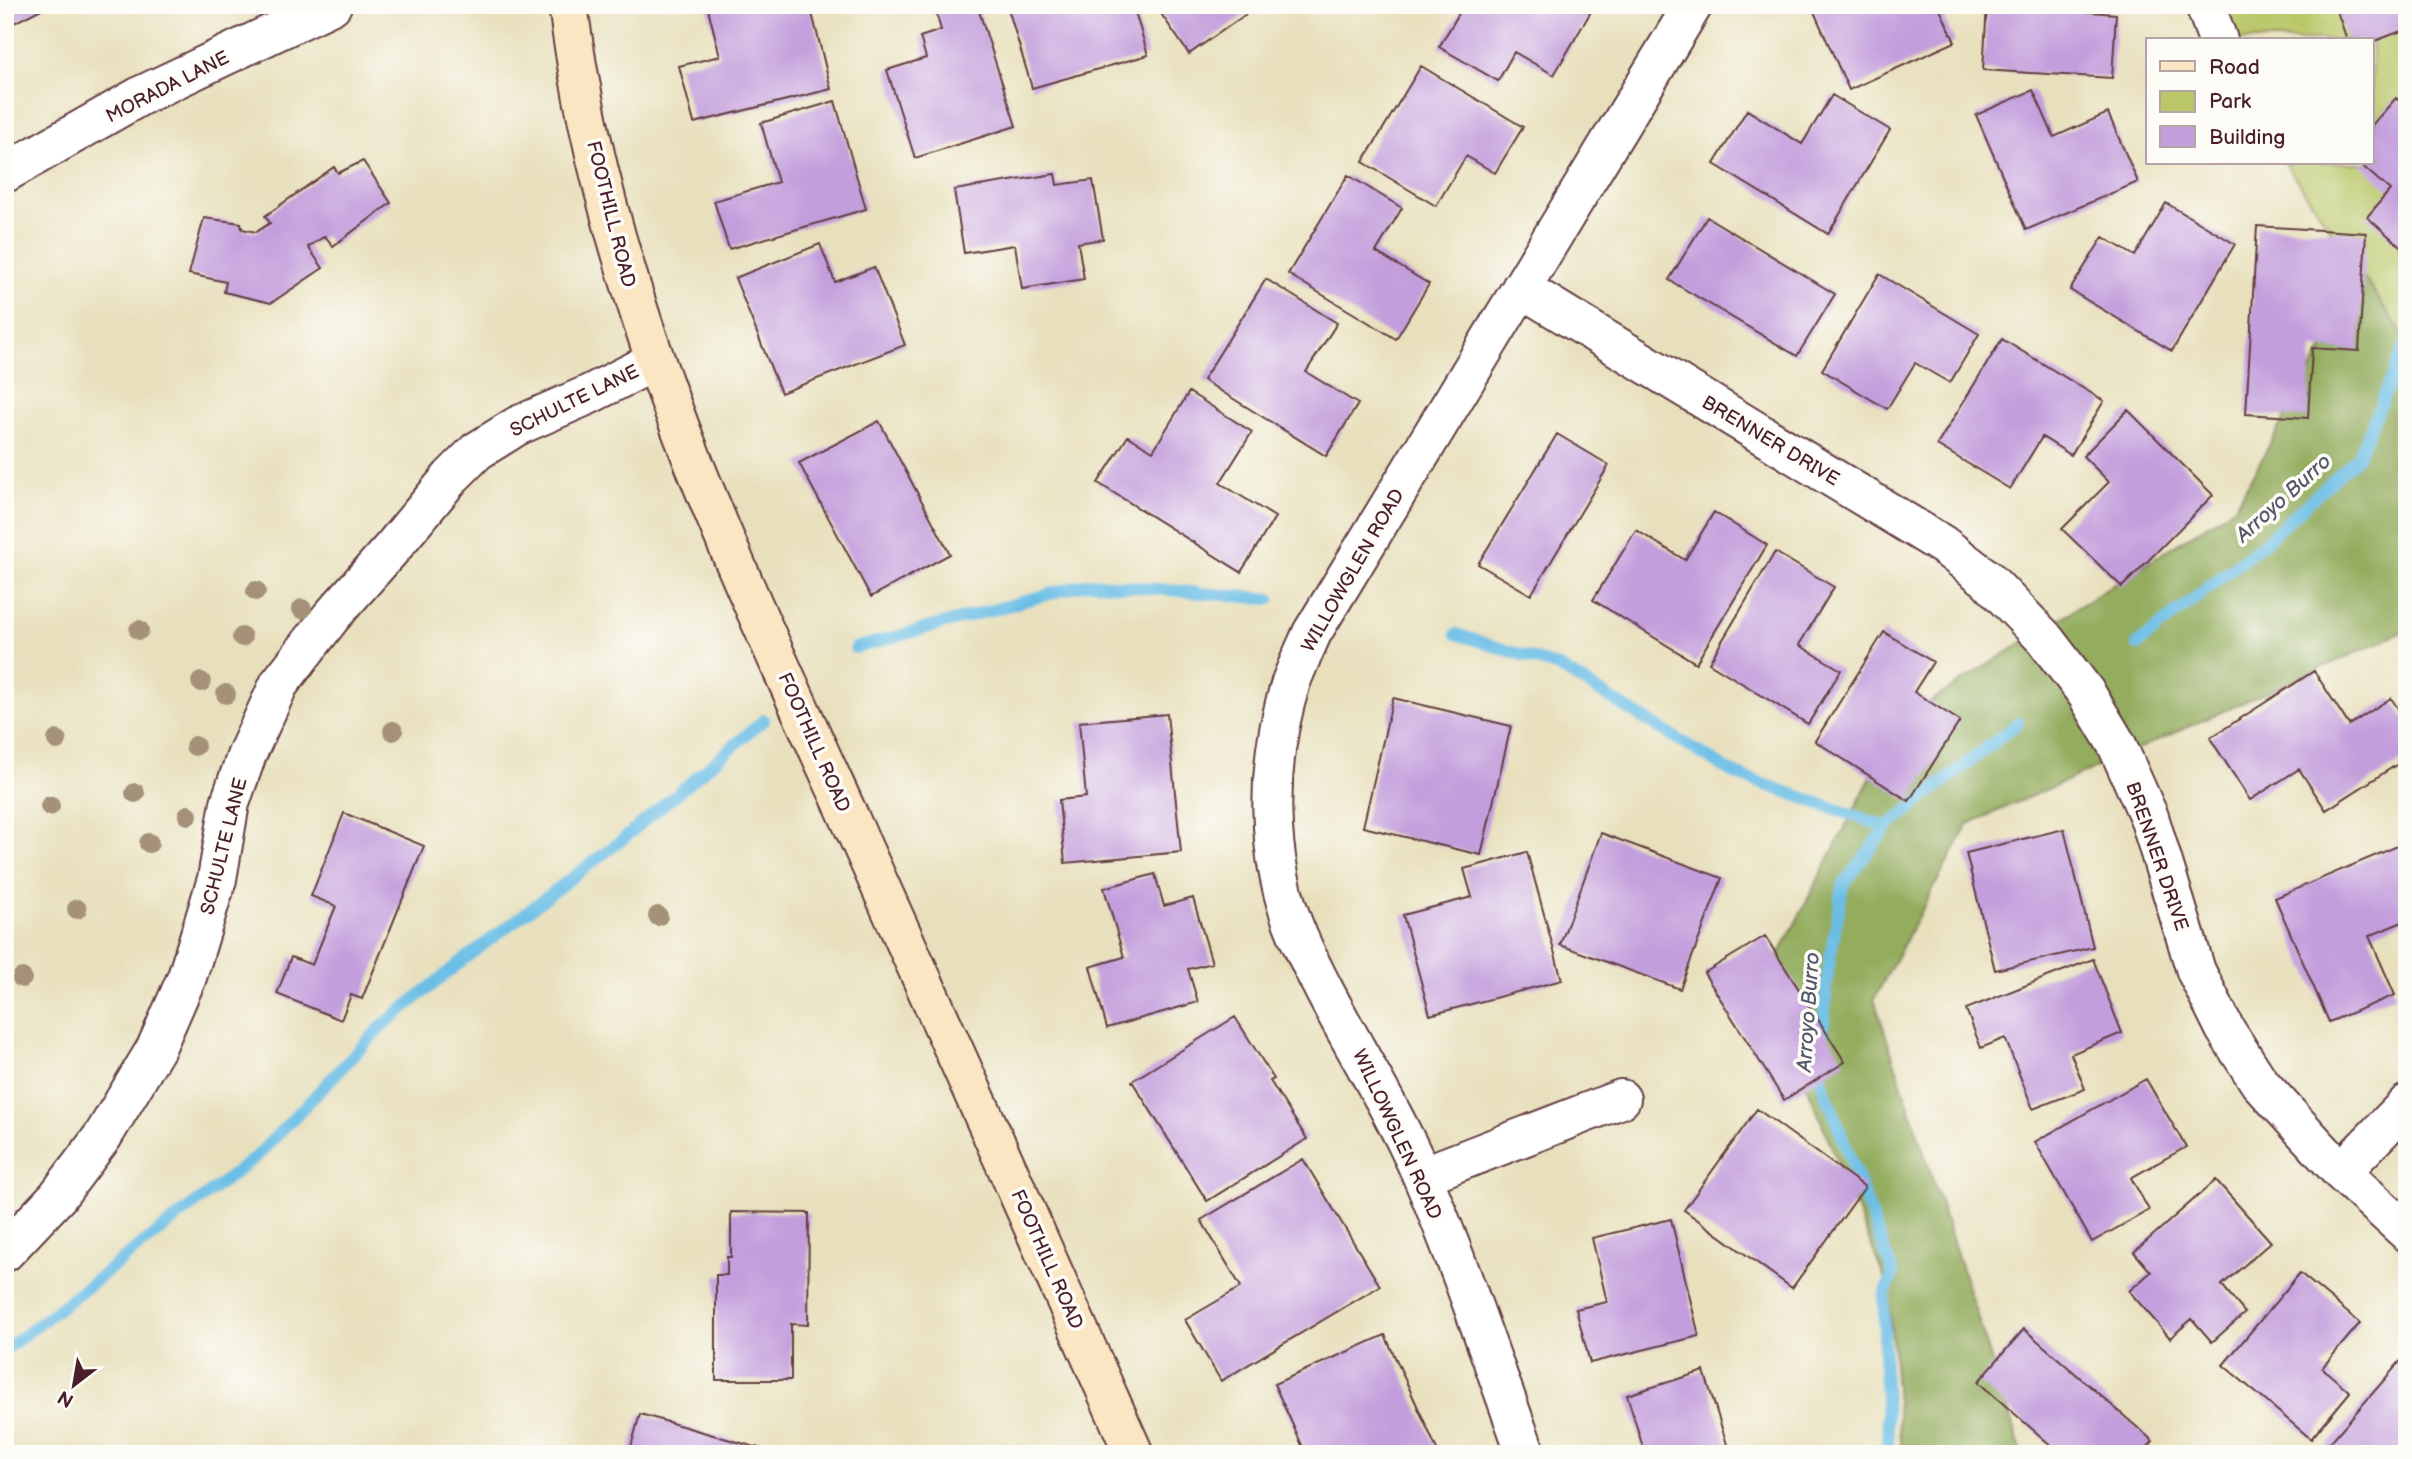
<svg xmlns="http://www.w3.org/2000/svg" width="2412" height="1459" viewBox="0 0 2412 1459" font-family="'Balsamiq Sans',sans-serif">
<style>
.green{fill:#bac769;stroke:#82734a;stroke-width:2}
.forest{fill:#93ac5d;stroke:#6e6644;stroke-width:2}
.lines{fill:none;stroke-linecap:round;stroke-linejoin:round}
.stream{stroke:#6abee6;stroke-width:12}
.building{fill:#c39edc}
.minor-casing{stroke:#623c41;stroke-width:42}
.secondary-casing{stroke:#623c41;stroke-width:42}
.minor{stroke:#fff;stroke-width:38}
.secondary{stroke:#fbe6c4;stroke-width:38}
.tree{fill:#a49177}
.labels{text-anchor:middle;stroke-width:7;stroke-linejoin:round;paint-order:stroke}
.street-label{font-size:19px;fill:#4a1f2b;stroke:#fdfcf7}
.water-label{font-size:21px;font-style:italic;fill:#55576c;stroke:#fdfcf7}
</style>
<rect width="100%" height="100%" fill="#fdfcf7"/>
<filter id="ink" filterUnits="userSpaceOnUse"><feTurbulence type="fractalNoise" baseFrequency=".0143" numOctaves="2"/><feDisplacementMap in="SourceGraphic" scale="14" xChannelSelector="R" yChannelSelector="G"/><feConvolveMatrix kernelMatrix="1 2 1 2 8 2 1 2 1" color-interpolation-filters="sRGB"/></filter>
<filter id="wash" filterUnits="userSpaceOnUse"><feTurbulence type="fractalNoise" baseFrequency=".00686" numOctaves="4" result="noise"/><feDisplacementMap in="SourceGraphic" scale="28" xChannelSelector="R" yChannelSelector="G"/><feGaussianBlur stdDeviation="1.57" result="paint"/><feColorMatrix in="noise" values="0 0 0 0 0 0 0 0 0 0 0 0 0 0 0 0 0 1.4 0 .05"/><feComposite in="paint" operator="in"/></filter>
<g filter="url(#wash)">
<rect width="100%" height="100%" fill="#e8e0bd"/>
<path class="green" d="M2205 5H2407V340L2285 163H2372V40H2218Z"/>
<path class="forest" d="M2363 277 2407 340V630L1968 824 1874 999 2022 1454H1901L1888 1287 1765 982 1900 721 2235 507Z"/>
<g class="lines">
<path class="stream" d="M1456 634 1559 667 1735 774 1887 827
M2137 645 2265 542 2358 457 2407 342
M855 648 1089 583 1270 599
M1822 1045 1828 970 1843 885 1887 827 2018 723
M1821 1063 1820 1077 1893 1274 1884 1296V1365L1889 1454
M5 1350 257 1156 382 1026 462 961 622 840 764 720"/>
</g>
<g id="blocks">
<path class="building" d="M5 5H49L10 25 5 14Z
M707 5H810L831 89 694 123 679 66 720 56Z
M934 5H977L1016 126 915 158 887 70 926 58 920 37 941 30Z
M1007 5H1063L1065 13 1093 5H1133L1148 55 1032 88Z
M1155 5H1259L1189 54Z
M1464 5H1589L1593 8 1554 75 1514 52 1498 81 1439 47Z
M1811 5H1938L1955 42 1849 90Z
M1987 5H2078V11L2116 14 2112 78 1983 70Z
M2335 5H2407V29L2372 42 2347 40Z
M1421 66 1523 127 1495 173 1466 156 1436 206 1363 162Z
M2033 90 2054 137 2108 113 2138 182 2026 230 1976 115Z
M1832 95 1890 130 1828 234 1714 164 1747 110 1802 144Z
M2396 98 2407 108V252L2367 217 2390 190 2359 163H2372V125Z
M835 101 866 209 729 249 714 201 778 182 761 123Z
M363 161 391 203 333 246 325 236 308 247 323 268 271 303 224 292 226 282 189 274 204 218 241 223 242 229 256 232 270 223 265 216 334 167 338 173Z
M1055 174 1057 185 1093 180 1103 239 1078 243 1084 279 1022 289 1015 245 964 253 954 190Z
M1348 175 1402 208 1376 252 1429 284 1396 339 1288 274Z
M2166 203 2235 244 2172 351 2070 290 2103 237 2135 256Z
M1707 217 1835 294 1797 356 1669 280Z
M2257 226 2366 233 2359 351 2312 348 2308 418 2246 414Z
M820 244 835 282 874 267 905 345 781 393 735 278Z
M1879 274 1979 334 1950 383 1915 363 1887 409 1822 370Z
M1266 279 1337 323 1306 372 1358 404 1326 456 1203 380Z
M2002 339 2104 401 2071 455 2042 437 2010 489 1937 445Z
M1189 392 1252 432 1220 483 1275 517 1241 572 1098 483 1128 436 1153 451Z
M2128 410 2213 495 2122 587 2062 529 2109 482 2083 456Z
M879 421 950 554 871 597 799 463Z
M1557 434 1609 465 1531 595 1478 564Z
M1714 512 1767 545 1696 663 1593 600 1636 530 1685 560Z
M1775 552 1834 587 1799 645 1841 670 1808 724 1709 663Z
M1884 632 1933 662 1914 692 1960 721 1909 801 1815 741Z
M2314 671 2349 725 2391 698 2407 722V758L2326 810 2299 769 2250 800 2210 738Z
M1393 698 1511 726 1481 855 1363 827Z
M1167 714 1181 852 1065 863 1059 800 1086 797 1079 722Z
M344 813 424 846 362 999 351 995 341 1020 277 994 291 957 312 965 336 906 311 896Z
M2064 829 2093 947 1995 970 1966 853Z
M1601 833 1722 878 1680 989 1560 945Z
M2407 842V920L2369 936 2395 995 2329 1022 2275 898Z
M1527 852 1562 980 1430 1015 1403 915 1472 897 1464 869Z
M1155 874 1164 906 1193 898 1212 963 1188 969 1198 1002 1107 1028 1090 967 1124 957 1104 888Z
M1765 936 1845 1062 1784 1100 1704 973Z
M2093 959 2122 1033 2071 1054 2085 1089 2033 1109 2005 1038 1981 1048 1966 1009Z
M1235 1017 1274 1079 1270 1081 1307 1139 1207 1201 1132 1081Z
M2146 1079 2186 1147 2131 1178 2149 1210 2092 1242 2035 1142Z
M1757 1109 1865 1187 1792 1288 1684 1210Z
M1303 1159 1380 1286 1221 1381 1185 1320 1241 1287 1201 1220Z
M2216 1180 2271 1242 2222 1285 2245 1313 2212 1342 2192 1319 2170 1338 2129 1291 2151 1272 2134 1252Z
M731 1212 809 1213 808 1325 791 1324V1380H716V1275H727V1257H731Z
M1671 1219 1699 1336 1590 1363 1576 1309 1607 1302 1592 1238Z
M2300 1273 2360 1323 2322 1368 2350 1392 2311 1439 2223 1365Z
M2024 1329 2153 1441 2142 1454H2061L1978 1382Z
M1385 1335 1439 1454H1306L1274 1384Z
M2403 1358 2407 1361V1454H2320Z
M1704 1371 1730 1454H1645L1627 1395Z
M640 1414 776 1453V1454H629Z"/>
</g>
</g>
<g filter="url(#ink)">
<use href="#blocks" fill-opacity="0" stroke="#623c41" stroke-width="2"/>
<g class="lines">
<defs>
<path id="minor" d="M2205 5 2218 40
M5 173 142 95 332 5
M1521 288 1943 545 1987 579 2044 638 2086 693 2117 745 2149 817 2196 971 2225 1029 2259 1082 2341 1172 2407 1232
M2341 1172 2407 1104
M1422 1176 1621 1099
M5 1252 57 1197 103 1136 156 1048 187 977 217 879 230 803 247 754 279 684 331 617 393 547 451 477 477 451 517 426 588 395 655 361
M1526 1454C1492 1361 1461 1267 1422 1176 1386 1093 1334 1019 1298 936 1264 858 1266 762 1291 682 1297 666 1305 649 1312 633L1693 5"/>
<path id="secondary" d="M568 5C604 290 728 552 846 810 943 1024 1039 1239 1134 1454"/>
</defs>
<use href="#minor" class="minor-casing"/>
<use href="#secondary" class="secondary-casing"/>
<use href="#minor" class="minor"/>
<use href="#secondary" class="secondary"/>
</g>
<g class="tree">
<circle cx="256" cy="591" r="10"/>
<circle cx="302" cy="609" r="10"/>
<circle cx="139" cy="630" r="10"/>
<circle cx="242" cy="637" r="10"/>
<circle cx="201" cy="682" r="10"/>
<circle cx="226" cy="694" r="10"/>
<circle cx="393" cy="731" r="10"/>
<circle cx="57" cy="740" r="10"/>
<circle cx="195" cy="746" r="10"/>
<circle cx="135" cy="793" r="10"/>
<circle cx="50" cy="806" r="10"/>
<circle cx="188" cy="815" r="10"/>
<circle cx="149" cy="843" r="10"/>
<circle cx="77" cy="909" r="10"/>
<circle cx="658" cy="916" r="10"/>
<circle cx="22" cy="978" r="10"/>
</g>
</g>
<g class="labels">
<g class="street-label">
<text transform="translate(167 86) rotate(-27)" y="7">MORADA LANE</text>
<text transform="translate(612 214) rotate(76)" y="7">FOOTHILL ROAD</text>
<text transform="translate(574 400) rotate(-26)" y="7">SCHULTE LANE</text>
<text transform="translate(1771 440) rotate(31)" y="7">BRENNER DRIVE</text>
<text transform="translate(1352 570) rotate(-60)" y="7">WILLOWGLEN ROAD</text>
<text transform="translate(815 742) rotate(66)" y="7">FOOTHILL ROAD</text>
<text transform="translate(223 846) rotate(-76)" y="7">SCHULTE LANE</text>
<text transform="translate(2158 856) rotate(71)" y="7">BRENNER DRIVE</text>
<text transform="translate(1398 1134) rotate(65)" y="7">WILLOWGLEN ROAD</text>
<text transform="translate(1048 1259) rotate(66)" y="7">FOOTHILL ROAD</text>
</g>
<g class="water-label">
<text transform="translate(2283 498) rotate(-42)" y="7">Arroyo Burro</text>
<text transform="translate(1808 1012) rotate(-86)" y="7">Arroyo Burro</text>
</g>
</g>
<rect width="2412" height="1459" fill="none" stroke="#fdfcf7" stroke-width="28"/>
<rect x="2146" y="38" width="228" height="126" fill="#fdfcf7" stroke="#b5a4a5" stroke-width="2"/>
<rect x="2160" y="61" width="35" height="10" fill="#fbe6c4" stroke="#b5a4a5" stroke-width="2"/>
<text x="2209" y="74" font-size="21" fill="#4a1f2b">Road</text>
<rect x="2160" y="91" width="35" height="21" fill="#bac769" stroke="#b5a4a5" stroke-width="2"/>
<text x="2209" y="108" font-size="21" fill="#4a1f2b">Park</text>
<rect x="2160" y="126" width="35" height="21" fill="#c39edc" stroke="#b5a4a5" stroke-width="2"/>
<text x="2209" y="144" font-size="21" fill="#4a1f2b">Building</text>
<g transform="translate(74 1385) rotate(211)" stroke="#fdfcf7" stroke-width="5" paint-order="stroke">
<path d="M0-5L12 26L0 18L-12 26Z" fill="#4a1f2b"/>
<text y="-10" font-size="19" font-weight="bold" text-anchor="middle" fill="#4a1f2b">N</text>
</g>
</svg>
